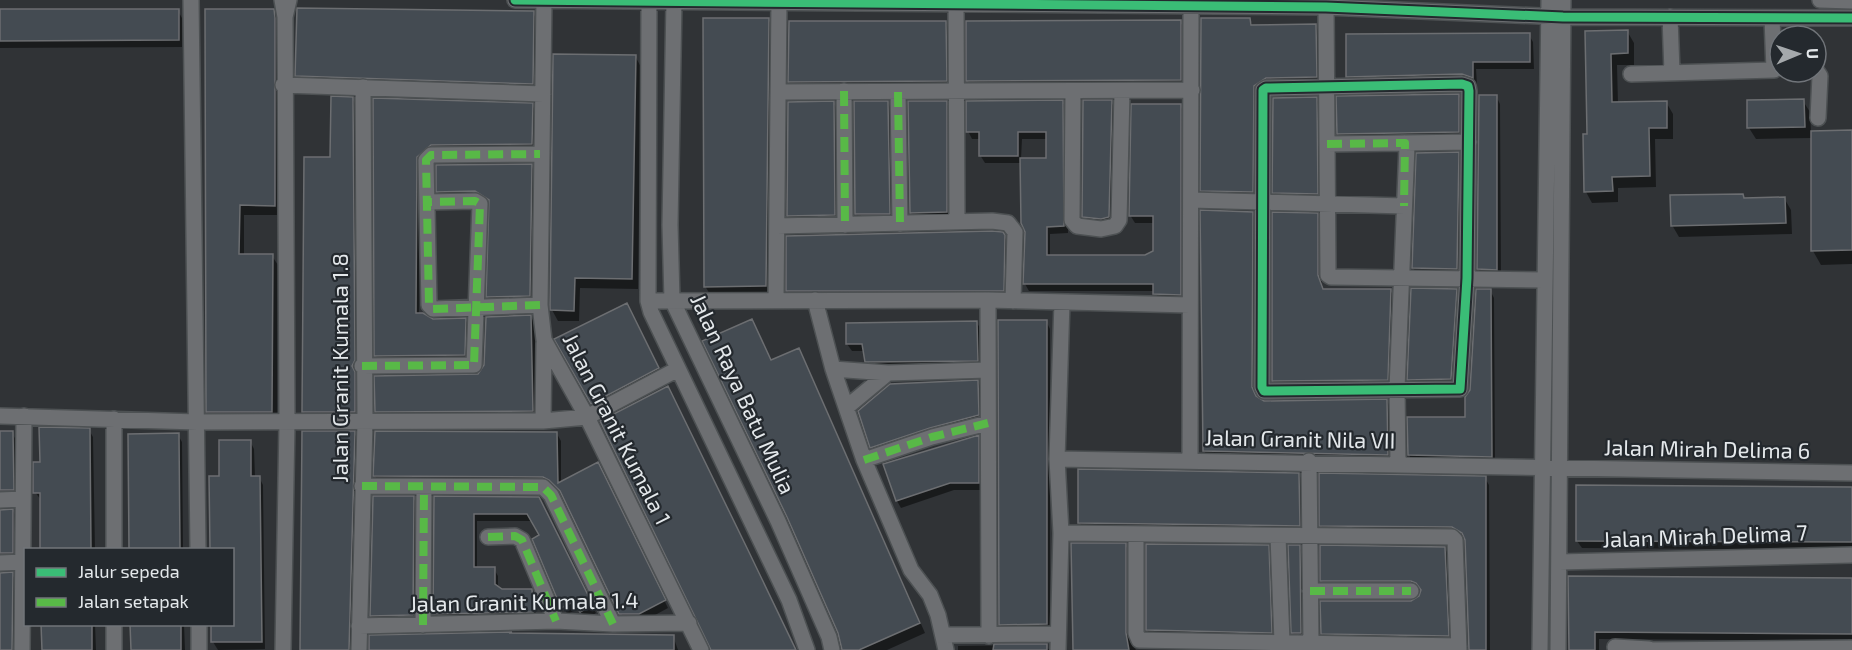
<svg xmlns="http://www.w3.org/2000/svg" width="1852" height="650" viewBox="0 0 1852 650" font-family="'Exo 2',sans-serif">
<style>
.shadow{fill:#0007;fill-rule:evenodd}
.building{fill:#444b52;stroke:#6c6e71;stroke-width:1.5}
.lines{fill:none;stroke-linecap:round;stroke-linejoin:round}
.minor-casing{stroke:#4d5153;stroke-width:18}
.minor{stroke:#6d6f72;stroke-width:15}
.quiet{stroke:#58b947;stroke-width:8;stroke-dasharray:15 8;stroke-linecap:butt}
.cycleway-casing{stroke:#24292e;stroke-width:13}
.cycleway{stroke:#3abd76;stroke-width:9}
.labels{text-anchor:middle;stroke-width:4.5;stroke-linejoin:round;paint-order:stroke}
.street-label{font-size:22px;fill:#e4e8eb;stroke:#24292e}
</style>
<rect width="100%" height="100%" fill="#303336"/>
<path class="shadow" d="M206 10H273L278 20 280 215H244V256H272L278 265 277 421H213L207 412Z
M0 11H178L182 18V47L0 48Z
M533 13 538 21 537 92 301 84 297 75Z
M768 19 774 29 771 295 711 296 705 286Z
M1250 20 1253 26H1316L1320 33V84L1270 85 1256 199 1206 197 1202 190Z
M945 22 950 30V88L794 89 789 82Z
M1180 22 1185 29V87L972 88 968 81Z
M1627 31 1634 43V65H1617L1618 103 1666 102 1673 114V139H1655L1656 187 1618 188V202L1592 203 1586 192 1589 136 1587 32Z
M1529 35 1533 42 1534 69H1476L1477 85 1467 81 1352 84 1348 76Z
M635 56 641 67 638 289 580 288 579 321H558L552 310Z
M1458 95 1463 103 1462 139 1342 141 1338 134Z
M1496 96 1500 104 1501 277 1483 276 1478 269Z
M1316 98 1320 106 1321 201 1278 200 1274 192Z
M352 99 357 106 358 368 356 374 358 381 359 419H308L304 412 332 159Z
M374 99 532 105 536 112V151L421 164 419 314 433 320 465 319 469 326 468 362 380 363 376 356Z
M1803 101 1810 112 1811 132H1852V264L1821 265 1813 251 1812 138 1756 139 1749 128Z
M946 102 950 110 951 219 915 220 911 213Z
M1062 102 1067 109 1068 233 1050 234V257L1145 256 1155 252V223H1135L1130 215 1180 105 1184 113V302L1159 301 1155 291H1029L1025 284 1026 232 1022 163H985L980 155V139H972L968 131ZM1022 139H1048V159H1021Z
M1111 102 1115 108 1112 223H1087L1084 216Z
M833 103 838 110 839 222 792 223 788 216Z
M855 103H888L892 110 893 220 860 221 856 214Z
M1458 153 1462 161 1461 276 1418 275 1413 268Z
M531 165 535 173 534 302 492 304 488 297 491 203 480 198 442 199 438 192Z
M1743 195 1745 199 1784 198 1791 210 1792 234 1679 237 1672 225Z
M1252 213 1256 220V396L1264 402 1387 401 1391 408 1392 462 1209 458 1204 451Z
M1317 215 1321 222 1322 284 1324 290H1390L1395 298 1391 387 1278 388 1273 381Z
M1004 236 1009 244 1007 298H792L787 290Z
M1456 290 1460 297 1454 386 1413 387 1409 379Z
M1490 290 1494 298 1495 464 1413 462 1409 455 1466 419Z
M633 316 664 380 599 415 557 339Z
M531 317 535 324 536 418 380 419 376 411 480 375Z
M752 321 771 362 804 359 925 633 887 650H841L839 633Z
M1046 321 1050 329V631L1005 632 1000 624Z
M976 322 981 329 982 367 871 368 865 351H852L847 344Z
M978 382 982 389V423L876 454 871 447Z
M89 430 93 437 95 550H42L41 500 35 492 41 464Z
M0 433H12L16 440 17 497 0 499Z
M354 433 358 440 353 650H302Z
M557 434 561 441V483L602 471 668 608 644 621H625L564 497 556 487 548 484 379 483 375 476Z
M129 435H178L182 442 183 550H131Z
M978 437 982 444V490H954L901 508 897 501Z
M250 441 254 449 255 477H259L263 485 265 649 218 650 213 642 232 624V550H212L211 478H221Z
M1299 474 1303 482 1304 533 1084 531 1080 523Z
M1485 478 1489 485 1490 650H1470L1466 539 1457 534 1325 533 1321 525Z
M1852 489V550L1582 548 1577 541Z
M413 498 418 505 417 622 375 623 371 616Z
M435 498 542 506 596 613 585 619 579 609 567 614 534 540 541 536 533 521H477V569H494L498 576V588L501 591 532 592 536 599V619L438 621 434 614Z
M0 510 13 511 17 518V560L0 562Z
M1125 545 1130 552V642L1136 650H1074Z
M1268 546 1272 554 1275 640 1152 637 1147 630Z
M1299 547 1305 556 1306 642H1298L1293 633Z
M1445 548 1449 556 1452 643 1326 641 1322 633 1411 602 1420 597 1422 590 1326 588 1322 581Z
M0 573 12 574 16 581V650H0Z
M1570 578 1852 579V641L1599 639V650H1570Z
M43 624H95L96 650H43Z
M132 624H184L185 650H132Z
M673 636 678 650H369Z
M1046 645 1049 650H958V646Z"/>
<path class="building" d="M297 8 534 11 533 84 295 76Z
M0 9H179V40L0 41Z
M205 9H274L275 18V206L240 205 239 254H273L272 412H206Z
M703 18H769L766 286 704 287Z
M1201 18H1250L1251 25 1316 24 1317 77 1266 78 1254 86 1253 192 1200 191Z
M1181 20V80L966 81V21Z
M789 21H946L947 81 788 82Z
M1628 30V53L1611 54 1612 102 1667 101V128H1649L1650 176 1612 177 1613 191 1584 192 1583 134H1587L1585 31Z
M1530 33V62H1473V78L1462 74 1346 77V34Z
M553 54 636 55 632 279 575 278 574 311 550 310V305Z
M1459 94V132L1337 134 1336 96Z
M1479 95H1497V270L1477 269Z
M331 96 353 97 355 360 352 366 355 372V412H302L304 157H330Z
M1317 97 1318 194 1272 193 1273 98Z
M373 98 533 103 532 144 431 145 417 157 416 313H423L433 319 466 318 465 355 374 356Z
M1804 99 1805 127 1747 128V100Z
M1063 100 1064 226 1047 227V255H1145L1153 251V216H1129L1131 104H1181V295L1153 294V284H1023L1025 232 1021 223 1020 158H1046V132H1018V156H979V132H966V101Z
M1083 100H1112L1109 217 1101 219 1082 217Z
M834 101 835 215 787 216 788 102Z
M854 101H888L890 214H855Z
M908 101H947V212L910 213Z
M1852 130V250L1811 251V131Z
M1459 152 1457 269 1412 268 1416 153Z
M532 164 530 296 486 297 489 200 475 191 436 192V165Z
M1743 194 1744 198 1785 197 1786 223 1671 226 1670 195Z
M1200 210 1253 212 1252 387 1256 396 1264 401 1387 399 1388 455 1203 451Z
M1272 212 1318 213V275L1323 289H1391L1388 380 1272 381Z
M992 231 1003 232 1005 235 1004 291H786V236Z
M1411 288 1457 289 1451 379 1407 380Z
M1476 289H1491L1492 457 1408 455 1407 417H1465V397L1470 390Z
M627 303 659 368 591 404 554 339Z
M531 315 533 411 375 412 374 376 478 374 484 365 486 317Z
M752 319 771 360 799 348 920 623 859 650H842L838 633 787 517 702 341Z
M998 320H1047V624L999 625Z
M977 321 978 361 865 362 862 344H846V323Z
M978 380 979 415 930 428 870 448 858 411 890 384Z
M668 386 747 548 796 650H711L600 421Z
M39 427 90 428 91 549H40V493H33V462H40Z
M0 431H13L14 490H0Z
M302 431H355L349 650H300Z
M375 431 557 432 558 483 598 462 666 600 639 614H619L560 491 549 480 543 477 373 476Z
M179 433 180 549H129L128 434Z
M979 435V483H950L896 501 883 464Z
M219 440H251V476H260L262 642H211V624H232V549H210L209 476H219Z
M1078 469 1299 473 1300 526 1078 523Z
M1319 473 1486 476V650H1469L1465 540 1462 533 1452 527 1319 526Z
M1576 485 1852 487V542L1576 541Z
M373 496H414L413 615 370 616Z
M434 496 539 497 593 605 580 612 573 602 561 608 532 539 539 535 527 514H474V567H495V584L502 589H532L533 612 433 614Z
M13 509V553H0V510Z
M1071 543H1126V633L1129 650H1073Z
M1146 544 1269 545 1272 633 1146 630Z
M1288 545H1300L1301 633H1291Z
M1320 545 1445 547 1449 636 1321 634 1320 601H1411L1419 596 1421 590 1416 583 1411 581H1320Z
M13 572 12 650H0V573Z
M1568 576 1852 578V634L1595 632V650H1569Z
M41 624H92V650H42Z
M130 624H181V650H131Z
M512 632 509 633 674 635V650H369V635Z
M994 644H1047V650H993Z"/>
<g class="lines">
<defs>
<path id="minor" d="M191 0 198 550
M282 0 285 17 289 0
M515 0 1326 7 1563 17 1852 18
M544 0 540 305 544 340 587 417 701 650
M649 0 648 301 651 312 789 600 807 650
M674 0 670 225 672 300 778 521 829 637 832 650
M1188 0 1191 7 1190 461
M1820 0 1852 1
M956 3 957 221
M1326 7 1328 275 1331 277 1544 280
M1670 17 1672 72
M1816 70 1820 76 1818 118
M1631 74 1774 70 1772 18
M1462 84 1468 86 1469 91 1467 278 1460 389 1264 391 1262 387 1263 90 1266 88Z
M283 85 543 94
M844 91 845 225
M1073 91 1072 220 1077 226 1101 229 1115 226 1119 220 1122 92
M779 92 1192 90
M898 92 900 224
M1405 143 1469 142
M1327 144 1404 143 1407 146 1397 389 1398 463
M1191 200 1404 206
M777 226 992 221 1008 223 1015 232 1013 301
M776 299 779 0
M815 300 833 369 864 460 911 570 930 595 938 615 946 650
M988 300 989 636
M648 301 988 300 1190 305
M540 305 433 309 429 305 426 160 431 155 540 154
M362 366 474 365 480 204 475 201 427 202
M833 369 888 373 988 370
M847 407 888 373
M0 416 197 422 543 421 587 417 678 369
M114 419V550
M543 421 544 343
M1057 459C1322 462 1587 470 1852 473
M864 460 932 437 988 423
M1309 461 1311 643
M362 486 543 487 551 495 613 624
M0 500 23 499
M1061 533 1452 537 1455 540 1459 650
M1136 535V633L1139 640 1459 646
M1278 536 1282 642
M488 537 515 536 522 540 556 621
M1559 562 1852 555
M0 563 23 562
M1310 591H1411
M114 624V650
M199 624V650
M423 625 424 487
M359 626 556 621 613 624 689 623
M944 635 1058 634
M1615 647 1649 649
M22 650 24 416
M283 650 287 422 285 17
M359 650 365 422 363 87
M1058 650 1061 533 1057 459 1062 302
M1540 650 1549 0
M1558 650 1563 0
M1649 650 1852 648"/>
</defs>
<use href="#minor" class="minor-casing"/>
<use href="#minor" class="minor"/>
<path class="quiet" d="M844 91 845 225
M898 92 900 224
M1327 144 1405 143 1404 206
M540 305 433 309 429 305 426 160 431 155 540 154
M362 366 474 365 480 204 475 201 427 202
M864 460 932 437 988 423
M362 486 543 487 551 495 613 624
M488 537 515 536 522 540 556 621
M1310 591H1411
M423 625 424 487"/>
<defs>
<path id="cycleway" d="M515 0 1326 7 1563 17 1852 18
M1462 84 1468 86 1469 91 1467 278 1460 389 1264 391 1262 387 1263 90 1266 88Z"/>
</defs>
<use href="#cycleway" class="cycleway-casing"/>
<use href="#cycleway" class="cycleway"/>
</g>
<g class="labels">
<g class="street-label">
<text transform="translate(340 368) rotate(-90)" y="8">Jalan Granit Kumala 1.8</text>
<text transform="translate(743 394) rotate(65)" y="8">Jalan Raya Batu Mulia</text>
<text transform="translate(617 429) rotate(63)" y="8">Jalan Granit Kumala 1</text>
<text transform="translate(1300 439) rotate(1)" y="8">Jalan Granit Nila VII</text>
<text transform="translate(1707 449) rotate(1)" y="8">Jalan Mirah Delima 6</text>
<text transform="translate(1705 536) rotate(-2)" y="8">Jalan Mirah Delima 7</text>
<text transform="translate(524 602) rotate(-1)" y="8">Jalan Granit Kumala 1.4</text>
</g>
</g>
<rect x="24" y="548" width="210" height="78" fill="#24292e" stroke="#71757a" stroke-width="1.5"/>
<rect x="36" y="568" width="30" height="9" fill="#3abd76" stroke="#71757a" stroke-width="1.5"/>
<text x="78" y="578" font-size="18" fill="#e4e8eb">Jalur sepeda</text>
<rect x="36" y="598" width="30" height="9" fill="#58b947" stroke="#71757a" stroke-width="1.5"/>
<text x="78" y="608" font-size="18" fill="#e4e8eb">Jalan setapak</text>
<g transform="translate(1798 54) rotate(88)"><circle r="28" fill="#24292e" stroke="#71757a" stroke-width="1.5"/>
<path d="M0-4.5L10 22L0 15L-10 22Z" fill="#a5a9ac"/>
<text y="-9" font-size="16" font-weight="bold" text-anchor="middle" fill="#e4e8eb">U</text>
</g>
</svg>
